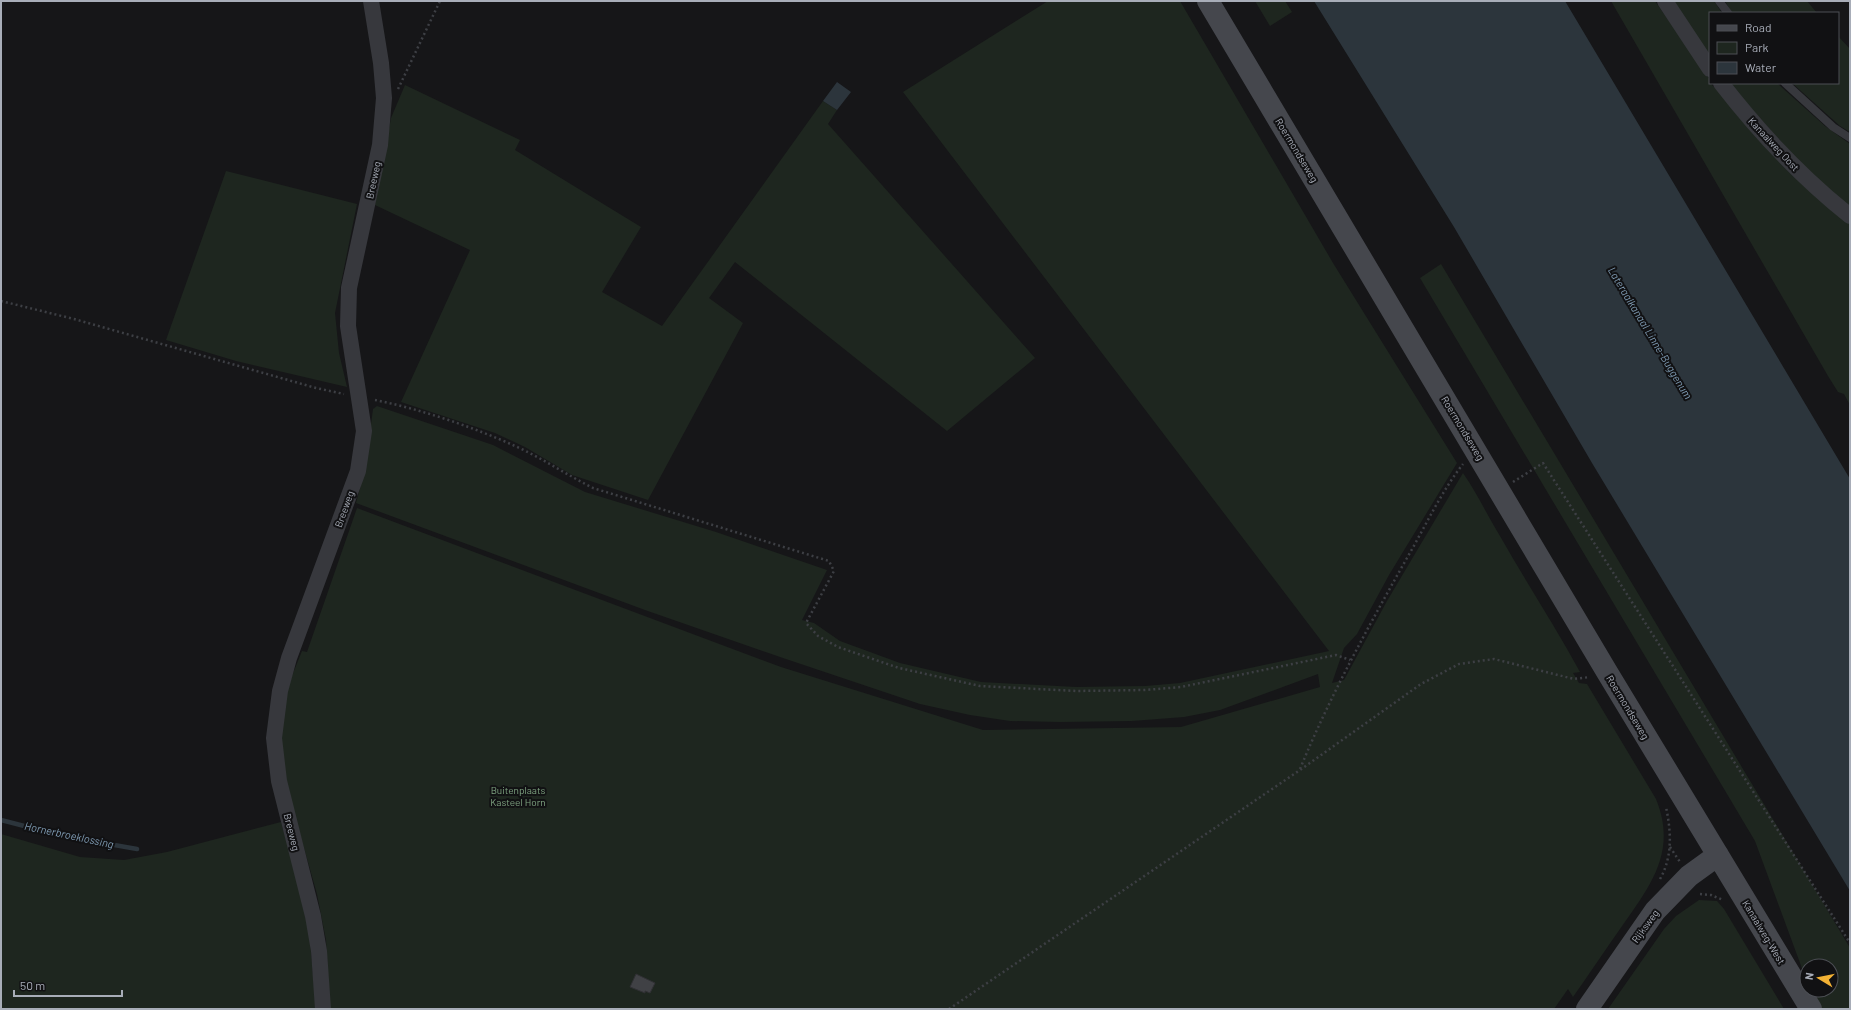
<svg xmlns="http://www.w3.org/2000/svg" width="1851" height="1010" viewBox="0 0 1851 1010" font-family="Barlow,sans-serif">
<style>
.green{fill:#1e261f}
.water{fill:#2c353c}
.lines{fill:none;stroke-linecap:round;stroke-linejoin:round}
.stream{stroke:#2c353c;stroke-width:4.5}
.building{fill:#404145;stroke:#303034}
.path{stroke:#3d3f44;stroke-width:2.5;stroke-dasharray:2 3;stroke-linecap:butt}
.service{stroke:#37383d;stroke-width:8}
.minor{stroke:#37383d;stroke-width:16}
.secondary{stroke:#45474d;stroke-width:22}
.labels{text-anchor:middle;stroke-width:4;stroke-linejoin:round;paint-order:stroke}
.street-label{font-size:10px;fill:#a8adb8;stroke:#111113}
.park-label{font-size:10px;fill:#7fa381;stroke:#111113}
.water-label{font-size:11px;font-style:italic;fill:#7f9bb3;stroke:#111113}
</style>
<rect width="100%" height="100%" fill="#161618"/>
<path class="green" d="M1048 1H1180L1333 263 1457 463 1389 575 1357 634 1344 648 1332 683 1344 680 1387 601 1463 473C1477 493 1487 515 1500 536 1526 582 1555 626 1580 672L1573 673 1579 683 1587 684 1656 799C1678 853 1649 887 1620 929 1604 952 1589 974 1573 997L1568 989 1554 1009H330L326 940 317 894 285 781 281 738 285 693 302 651 307 652 357 508 781 667 983 730 1181 727 1320 687 1318 674 1220 710 1184 717 1132 721 1060 722 1010 721 970 715 920 704 783 658 645 610 356 503 365 470 373 409 377 406 493 445 585 492 716 532 827 570 802 620 814 623 840 641 900 663 981 682 1076 687 1145 686 1180 683 1329 651 903 92Z
M1255 1H1285L1292 12 1270 26Z
M1611 1H1655L1710 80V83L1850 223V405L1844 394 1838 392 1828 376Z
M1672 1H1714L1722 13H1710V58Z
M1725 1H1807L1817 13H1732Z
M1838 36 1850 49V132L1840 126 1792 83H1838Z
M1728 83H1777L1825 126 1850 144V208L1803 166Z
M405 85 520 140 515 150 641 227 602 292 662 326 823 101 837 110 828 124 1035 358 947 431 735 262 709 298 743 323 648 500 572 475 525 447 495 433 401 402 470 250 375 205 391 118Z
M226 171 357 204 335 313 339 353 347 387 236 361 166 340Z
M1441 264 1850 948V1009H1822L1811 990H1831V966H1807V982L1755 841 1420 278Z
M281 822 308 918 316 1009H1V834L80 857 124 860 167 852Z
M1699 900 1717 901 1724 909 1784 1009H1608L1664 929 1676 916Z"/>
<path class="water" d="M1314 1H1565L1850 479V891L1592 463 1454 227Z
M837 82 851 92 837 110 823 101Z"/>
<g class="lines">
<path class="stream" d="M1 820 63 836 137 849"/>
</g>
<path class="building" d="M636 974 655 983 650 993 645 991V993L630 987Z"/>
<g class="lines">
<path class="path" d="M398 89 440 1
M1 301 74 319 316 388 344 394
M375 400C420 409 473 427 515 446 542 458 567 475 593 488L829 561 834 571 806 623 818 636 838 647 899 668 980 686 1076 691 1145 690 1181 687 1336 655 1350 660
M1513 482 1543 463 1850 943
M1300 769C1330 696 1368 627 1407 558 1425 527 1441 492 1463 464
M1670 847 1680 862
M1660 879C1673 856 1671 831 1666 807
M1700 894 1711 895 1723 900
M949 1009 1300 770 1421 684 1459 664 1494 659 1574 679 1590 677"/>
<path class="service" d="M1719 1 1728 13
M1785 83 1833 127 1850 138"/>
<path class="minor" d="M1665 1 1710 69
M1721 83C1759 132 1801 177 1850 216
M323 1009 319 951 313 916 279 781 274 738 280 691 289 658 358 471 364 431 348 326 349 288 380 145 384 98 381 63 371 1"/>
<path class="secondary" d="M1208 1 1607 672 1811 1009
M1587 1009 1655 911 1689 876 1718 855"/>
</g>
<g class="labels">
<g class="street-label">
<text transform="translate(1774 144) rotate(47)" y="4">Kanaalweg Oost</text>
<text transform="translate(1297 150) rotate(59)" y="4">Roermondseweg</text>
<text transform="translate(373 180) rotate(-78)" y="4">Breeweg</text>
<text transform="translate(1463 428) rotate(59)" y="4">Roermondseweg</text>
<text transform="translate(344 509) rotate(-70)" y="4">Breeweg</text>
<text transform="translate(1628 707) rotate(59)" y="4">Roermondseweg</text>
<text transform="translate(292 832) rotate(76)" y="4">Breeweg</text>
<text transform="translate(1645 926) rotate(-54)" y="4">Rijksweg</text>
<text transform="translate(1764 932) rotate(59)" y="4">Kanaalweg-West</text>
</g>
<g class="park-label">
<text x="518" y="794">Buitenplaats<tspan x="518" dy="12">Kasteel Horn</tspan></text>
</g>
<g class="water-label">
<text transform="translate(1650 333) rotate(59)" y="4">Lateraalkanaal Linne-Buggenum</text>
<text transform="translate(69 835) rotate(12)" y="4">Hornerbroeklossing</text>
</g>
</g>
<rect width="1851" height="1010" fill="none" stroke="#a8adb8" stroke-width="4"/>
<rect x="1709" y="12" width="130" height="72" fill="#111113" stroke="#4d4f55"/>
<rect x="1717" y="25" width="20" height="6" fill="#45474d" stroke="#4d4f55"/>
<text x="1745" y="32" font-size="12" fill="#a8adb8">Road</text>
<rect x="1717" y="42" width="20" height="12" fill="#1e261f" stroke="#4d4f55"/>
<text x="1745" y="52" font-size="12" fill="#a8adb8">Park</text>
<rect x="1717" y="62" width="20" height="12" fill="#2c353c" stroke="#4d4f55"/>
<text x="1745" y="72" font-size="12" fill="#a8adb8">Water</text>
<g transform="translate(1819 978) rotate(280)"><circle r="19" fill="#111113" stroke="#4d4f55"/>
<path d="M0-3L7 15L0 10L-7 15Z" fill="#f2b134"/>
<text y="-6" font-size="11" font-weight="bold" text-anchor="middle" fill="#a8adb8">N</text>
</g>
<path d="M14 990v6h108v-6" fill="none" stroke="#a8adb8" stroke-width="2"/>
<text x="20" y="990" font-size="12" fill="#a8adb8" stroke="#111113" stroke-width="3" paint-order="stroke">50 m</text>
</svg>
